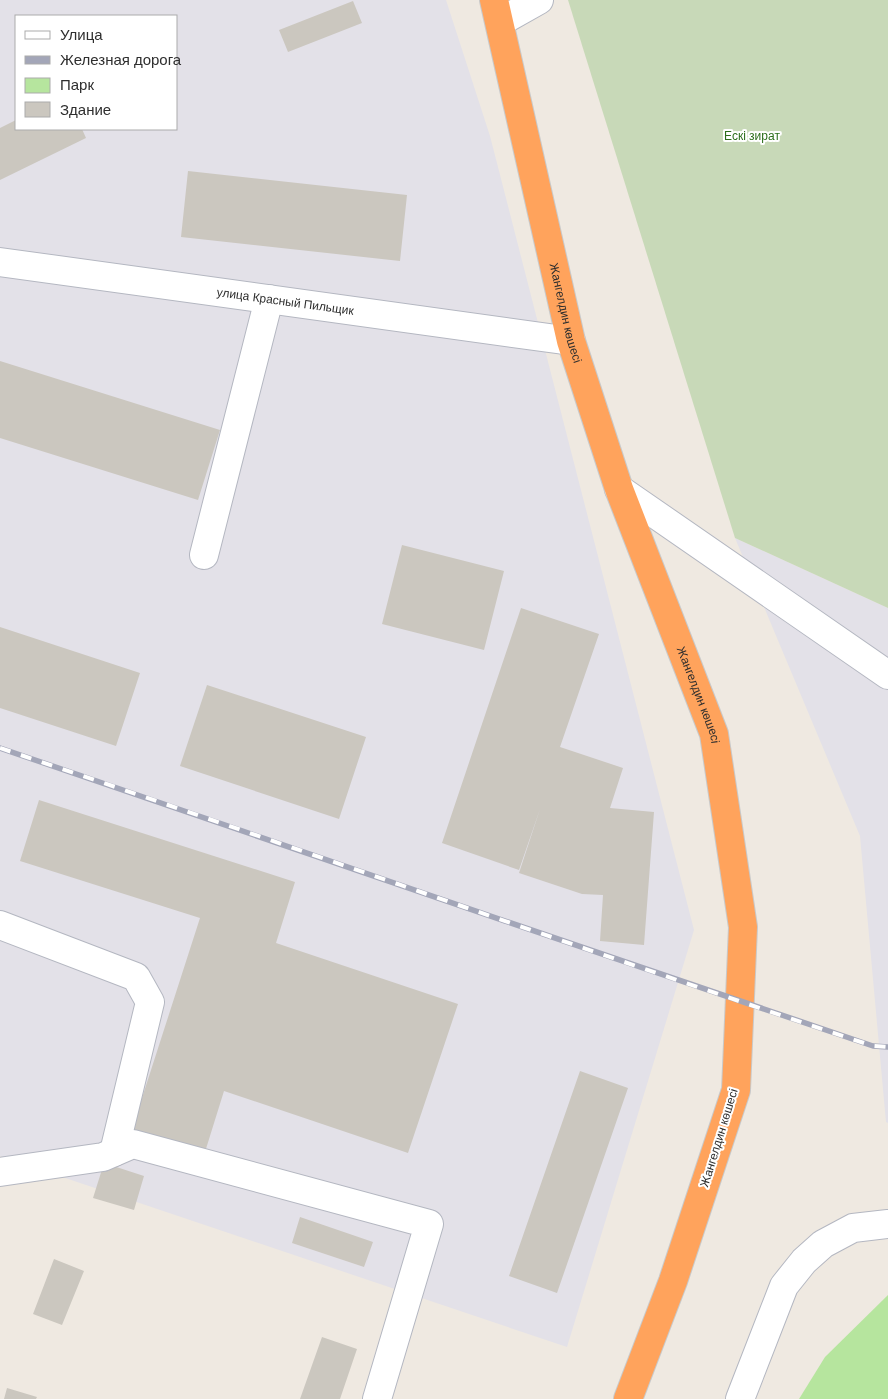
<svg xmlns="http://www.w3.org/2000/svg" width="888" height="1399" viewBox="0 0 888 1399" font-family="'DM Sans',sans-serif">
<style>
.industrial{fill:#e3e1e8;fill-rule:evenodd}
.green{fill:#b6e59e}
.cemetery{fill:#c8d9b8}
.building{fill:#cbc7bf}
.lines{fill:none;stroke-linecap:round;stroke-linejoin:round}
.minor-casing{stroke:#b4b7c1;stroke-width:30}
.highway-casing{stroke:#c9c9c9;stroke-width:30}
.minor{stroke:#fff;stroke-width:28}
.highway{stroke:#ffa35c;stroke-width:28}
.rail-casing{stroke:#a3a6b8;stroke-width:5.5}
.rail{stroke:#fff;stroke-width:4;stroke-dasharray:11;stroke-linecap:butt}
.labels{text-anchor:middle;stroke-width:4;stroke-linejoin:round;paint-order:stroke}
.park-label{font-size:12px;fill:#2c6e1b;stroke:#fff}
.street-label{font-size:12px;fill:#2e2e2e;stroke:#fff}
</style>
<rect width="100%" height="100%" fill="#efe9e1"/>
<path class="industrial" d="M0 0H446L490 136 694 930 567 1347 0 1156ZM16 16H176V129H16Z
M735 538 888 608V1123L886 1122 860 836Z"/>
<path class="green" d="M888 1295V1399H799L825 1357Z"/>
<path class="cemetery" d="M568 0H888V608L735 538Z"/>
<path class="building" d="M353 1 362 23 288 52 279 30Z
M16 120V129H82L86 138 0 180V128Z
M188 171 407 195 400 261 181 237Z
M0 361 220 430 198 500 0 438Z
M402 545 504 571 484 650 382 624Z
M521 608 599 634 560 747 623 768 610 808 654 812 644 945 600 941 603 895 582 894 519 873 540 809 519 870 442 843Z
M0 627 140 673 116 746 0 708Z
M207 685 366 737 339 819 180 766Z
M39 800 295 882 276 943 458 1004 408 1153 224 1091 205 1152 132 1129 200 918 20 861Z
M580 1071 628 1088 557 1293 509 1276Z
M104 1163 144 1176 134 1210 93 1198Z
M300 1217 373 1242 364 1267 292 1243Z
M54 1259 84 1271 62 1325 33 1314Z
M322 1337 357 1349 340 1399H300Z
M7 1388 37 1397 36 1399H4Z"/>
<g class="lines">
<defs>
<g id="minor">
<path d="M500 22 539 0"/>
<path id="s1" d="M0 262 571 341"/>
<path d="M619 489 888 675"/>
<path d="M204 555 269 299"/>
<path d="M0 925 136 977 150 1002 114 1152"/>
<path d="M0 1172 103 1157 133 1144 429 1224 377 1399"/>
<path d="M740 1399 784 1286 804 1261 823 1244 853 1228 888 1224"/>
</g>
<g id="highway">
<path id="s2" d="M494 0 571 341 619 489 714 734 743 927 736 1090 673 1281 628 1399"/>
</g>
</defs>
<use href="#minor" class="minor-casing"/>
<use href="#highway" class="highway-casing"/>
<use href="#minor" class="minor"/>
<use href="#highway" class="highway"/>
<defs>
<path id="rail" d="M0 748C292 846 581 949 873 1046L888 1047"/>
</defs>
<use href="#rail" class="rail-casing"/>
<use href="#rail" class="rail"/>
</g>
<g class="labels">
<g class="park-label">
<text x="752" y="140">Ескі зират</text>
</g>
<g class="street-label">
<text dy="4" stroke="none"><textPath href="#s1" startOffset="288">улица Красный Пильщик</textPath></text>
<text dy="4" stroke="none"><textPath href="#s2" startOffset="321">Жангелдин көшесі</textPath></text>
<text dy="4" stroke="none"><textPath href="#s2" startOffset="726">Жангелдин көшесі</textPath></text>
<text transform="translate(719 1138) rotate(-73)" y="4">Жангелдин көшесі</text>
</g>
</g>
<rect x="15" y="15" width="162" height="115" fill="#ffffff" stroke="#ababab"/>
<rect x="25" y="31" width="25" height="8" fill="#ffffff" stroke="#ababab"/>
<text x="60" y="40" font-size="15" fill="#2e2e2e">Улица</text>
<rect x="25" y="56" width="25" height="8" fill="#a3a6b8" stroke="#ababab"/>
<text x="60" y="65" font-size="15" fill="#2e2e2e">Железная дорога</text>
<rect x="25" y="78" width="25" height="15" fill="#b6e59e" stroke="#ababab"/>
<text x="60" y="90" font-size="15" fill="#2e2e2e">Парк</text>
<rect x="25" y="102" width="25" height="15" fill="#cbc7bf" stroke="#ababab"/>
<text x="60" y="115" font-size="15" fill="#2e2e2e">Здание</text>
</svg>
